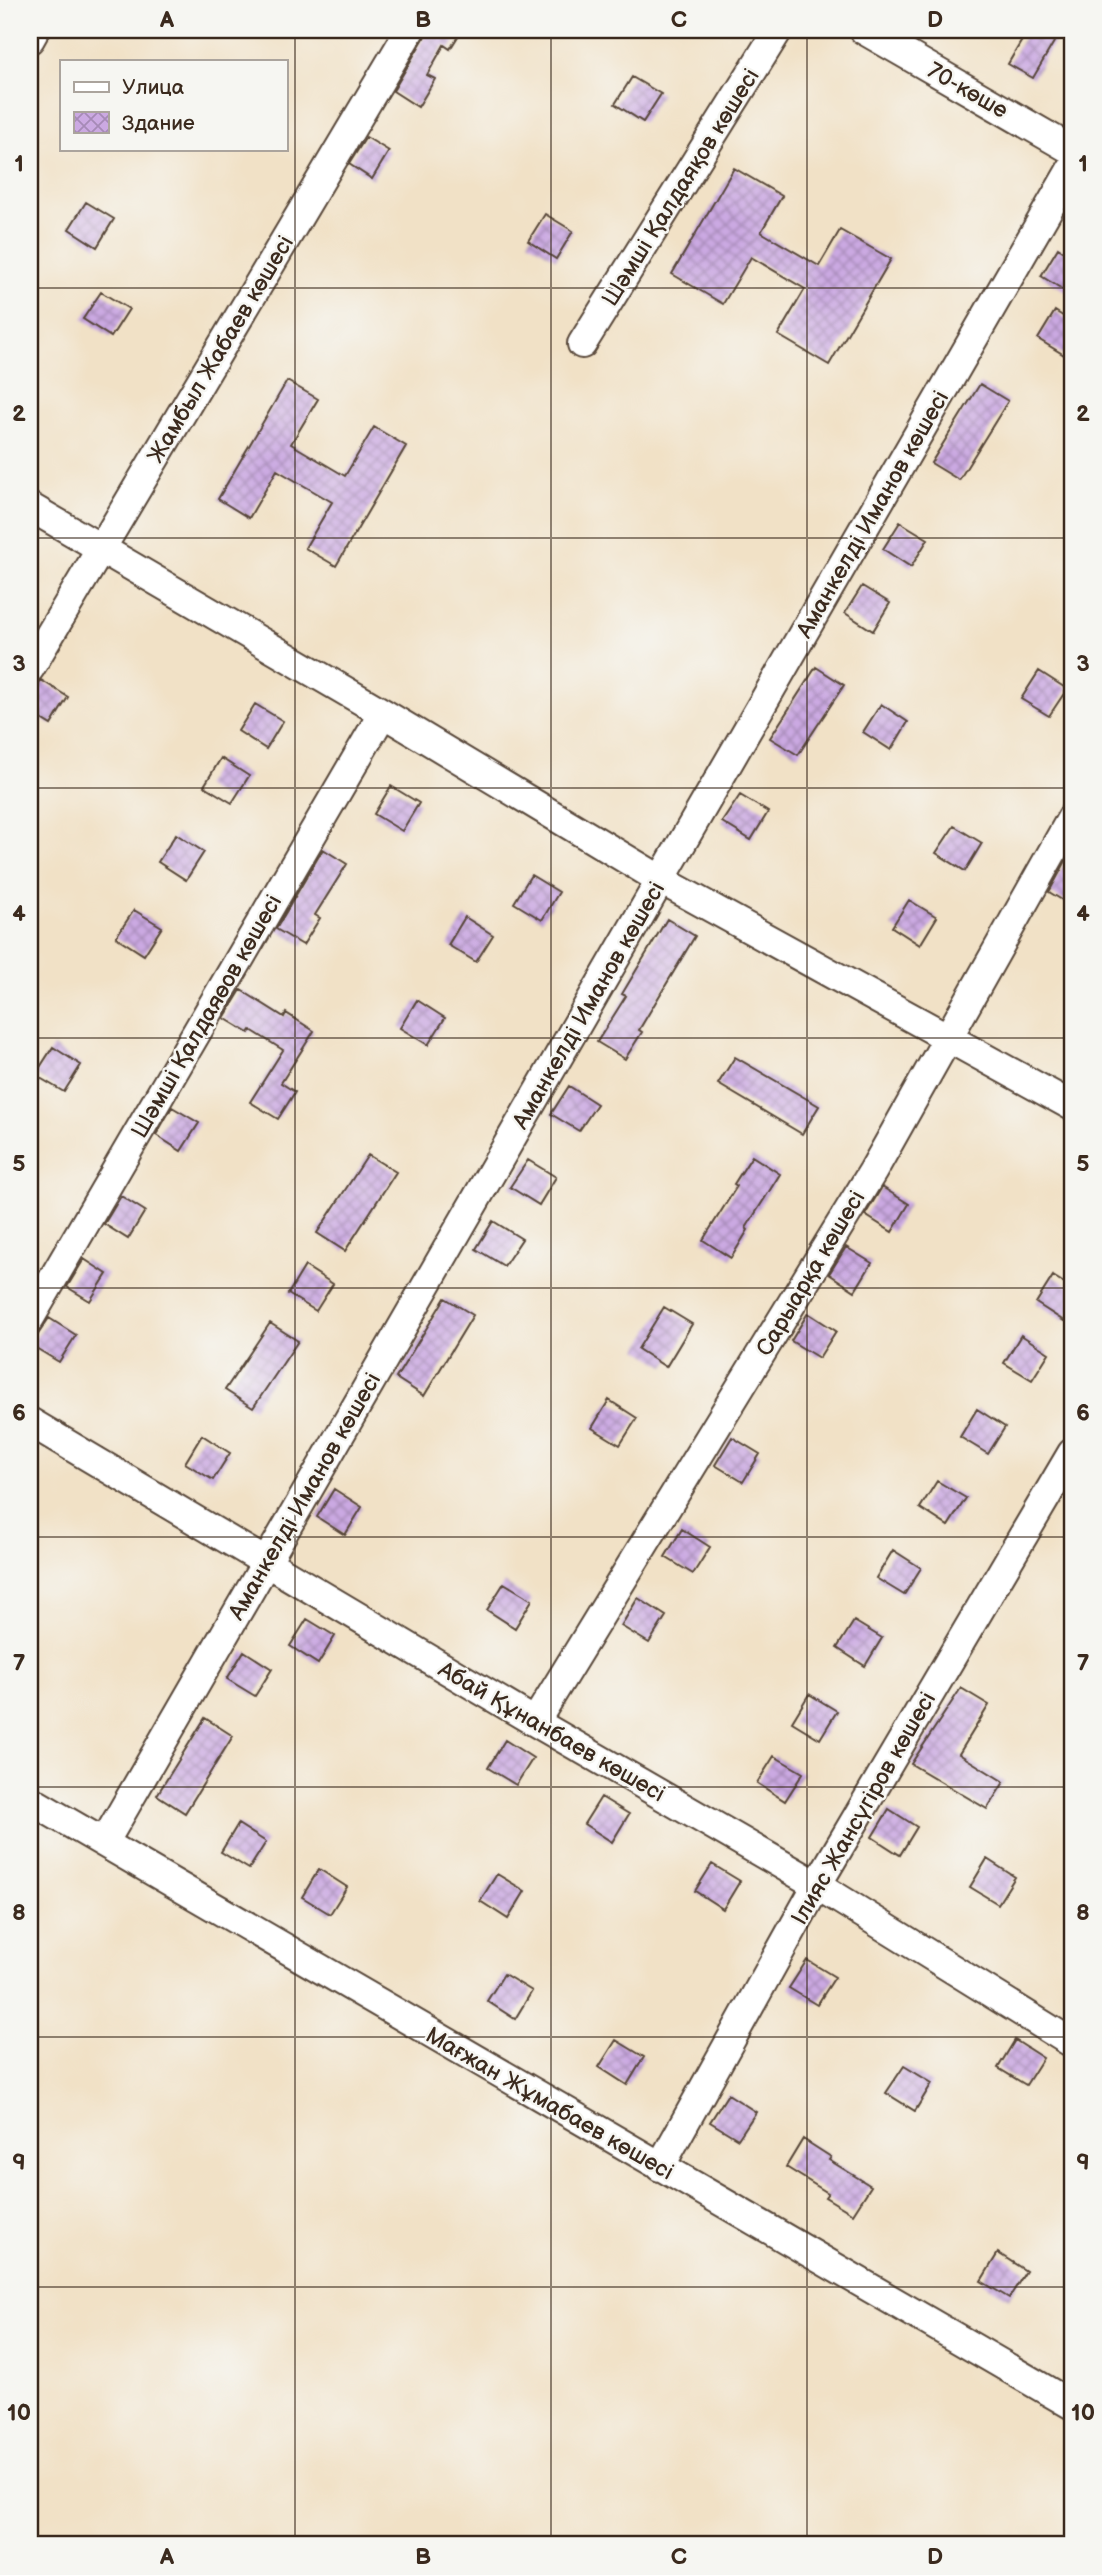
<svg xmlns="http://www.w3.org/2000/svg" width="1102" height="2575" viewBox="0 0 1102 2575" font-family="'Balsamiq Sans',sans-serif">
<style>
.building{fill:url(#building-cross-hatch)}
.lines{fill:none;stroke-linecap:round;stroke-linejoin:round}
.minor-casing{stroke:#564537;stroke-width:32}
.minor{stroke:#fff;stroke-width:28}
.grid{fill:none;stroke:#3b2a1e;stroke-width:2;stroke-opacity:0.55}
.labels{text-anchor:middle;stroke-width:5;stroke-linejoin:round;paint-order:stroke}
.street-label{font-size:23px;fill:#3b2a1e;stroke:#f6f6f2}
.neatline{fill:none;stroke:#3b2a1e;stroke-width:2.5}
.grid-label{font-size:23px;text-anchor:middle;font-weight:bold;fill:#3b2a1e}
</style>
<defs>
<pattern id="building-cross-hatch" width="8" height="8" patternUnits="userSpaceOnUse" patternTransform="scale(1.75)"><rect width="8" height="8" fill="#cba9e2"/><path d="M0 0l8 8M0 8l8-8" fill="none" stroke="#a68ab7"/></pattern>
</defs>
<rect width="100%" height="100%" fill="#f6f6f2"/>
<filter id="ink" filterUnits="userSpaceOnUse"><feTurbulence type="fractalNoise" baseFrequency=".0143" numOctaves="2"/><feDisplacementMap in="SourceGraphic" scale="14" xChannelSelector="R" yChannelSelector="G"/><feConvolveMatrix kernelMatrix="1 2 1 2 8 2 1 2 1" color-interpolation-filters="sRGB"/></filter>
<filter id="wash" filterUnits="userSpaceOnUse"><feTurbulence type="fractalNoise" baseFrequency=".00686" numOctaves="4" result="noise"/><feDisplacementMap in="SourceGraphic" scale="28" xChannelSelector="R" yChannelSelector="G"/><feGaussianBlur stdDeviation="1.57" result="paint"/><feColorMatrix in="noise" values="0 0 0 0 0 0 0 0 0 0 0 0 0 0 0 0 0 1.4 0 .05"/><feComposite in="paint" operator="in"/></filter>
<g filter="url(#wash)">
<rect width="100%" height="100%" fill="#f1e1c6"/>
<g id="blocks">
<path class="building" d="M427 30H462L450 49 444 45 427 75 435 79 418 107 393 91 424 38Z
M1028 30H1061L1033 78 1008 64Z
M632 77 661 94 643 122 615 104Z
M366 137 389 151 372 179 349 164Z
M734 168 782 196 761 232 819 266 840 230 891 259 829 365 778 335 805 289 751 257 723 304 672 274Z
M86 202 114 219 97 247 69 229Z
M545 214 573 231 556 259 528 241Z
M1058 248 1072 257V295L1041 276Z
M101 292 129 309 111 337 83 319Z
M1055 311 1072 322V346L1066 356 1038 339Z
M287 381 318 399 291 444 345 476 374 427 406 446 336 566 305 548 332 502 277 470 249 518 218 499Z
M980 384 1008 401 959 480 931 463Z
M900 522 928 539 911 567 883 549Z
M862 586 890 603 873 631 845 613Z
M816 667 844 685 798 755 770 738Z
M1039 671 1067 689 1049 716 1021 699Z
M41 680 68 697 51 725 30 712V696Z
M255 704 283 721 266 749 238 731Z
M881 704 908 722 891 750 863 732Z
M221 758 249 776 232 803 204 786Z
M391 786 419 803 402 831 374 814Z
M740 795 768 812 751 840 722 822Z
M954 826 982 843 965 871 936 853Z
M176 834 204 852 186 880 158 862Z
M323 849 347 864 315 915 320 918 303 945 276 929Z
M1072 850V906L1049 892Z
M531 875 559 892 542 920 514 903Z
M909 900 937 917 920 945 892 927Z
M134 910 162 927 144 955 116 937Z
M465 917 493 935 476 962 448 945Z
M667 919 695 936 639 1030 642 1032 625 1059 597 1042 626 996 622 994Z
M241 990 284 1017 286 1013 314 1031 281 1083 295 1092 278 1119 250 1102 283 1050 251 1030 249 1033 224 1018Z
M417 1000 445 1018 428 1045 400 1028Z
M53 1047 81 1065 64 1092 35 1075Z
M735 1057 819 1106 802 1134 718 1084Z
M569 1086 597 1104 579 1131 551 1114Z
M172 1107 199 1123 181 1151 156 1135Z
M368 1155 396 1172 345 1251 317 1233Z
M752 1156 780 1174 746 1228 748 1230 731 1258 703 1240 737 1186 734 1184Z
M528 1160 556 1177 539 1205 510 1187Z
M882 1187 909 1204 892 1232 865 1215Z
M121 1196 145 1211 128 1239 104 1224Z
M493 1221 522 1239 504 1266 476 1249Z
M846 1247 872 1263 855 1291 829 1274Z
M84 1259 107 1274 90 1301 67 1287Z
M305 1266 333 1284 316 1311 288 1294Z
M1053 1276 1072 1288V1307L1064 1321 1036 1303Z
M445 1298 473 1315 424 1396 396 1378Z
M664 1307 692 1324 666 1367 638 1349Z
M808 1313 836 1331 819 1358 791 1341Z
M49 1318 76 1335 59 1362 31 1345Z
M270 1323 298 1341 253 1408 225 1390Z
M1021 1335 1049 1353 1032 1380 1004 1363Z
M609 1400 637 1418 620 1445 592 1428Z
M977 1409 1005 1427 988 1454 960 1437Z
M202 1435 230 1453 213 1480 185 1463Z
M732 1437 760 1454 743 1482 715 1465Z
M937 1481 966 1498 948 1526 920 1508Z
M334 1489 362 1507 345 1535 317 1517Z
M682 1529 710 1547 693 1574 665 1557Z
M893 1550 921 1568 904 1595 876 1578Z
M504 1583 532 1600 515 1628 487 1610Z
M638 1598 666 1616 649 1643 621 1626Z
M307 1619 335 1636 318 1664 290 1646Z
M854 1621 882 1638 865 1666 837 1648Z
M244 1651 272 1669 255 1696 227 1679Z
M961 1688 989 1705 959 1754 1004 1782 987 1809 911 1764Z
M809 1694 837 1711 820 1739 792 1722Z
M205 1718 233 1736 185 1813 157 1795Z
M505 1740 533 1758 516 1785 488 1768Z
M774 1756 803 1773 785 1801 757 1783Z
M601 1797 629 1814 612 1842 584 1824Z
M889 1809 917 1827 900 1855 872 1837Z
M238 1824 266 1842 249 1869 221 1852Z
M987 1859 1015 1877 998 1904 970 1887Z
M712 1864 740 1881 723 1909 695 1891Z
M319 1869 347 1887 330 1914 302 1897Z
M497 1874 525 1891 508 1919 480 1901Z
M807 1960 835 1977 817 2005 789 1988Z
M504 1974 532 1991 515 2019 487 2001Z
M616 2040 644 2057 627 2085 599 2067Z
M1015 2040 1043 2058 1026 2085 998 2068Z
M904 2066 932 2083 915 2111 886 2093Z
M728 2094 756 2112 738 2139 710 2122Z
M803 2139 831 2157 829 2160 871 2186 853 2214 825 2197 828 2193 786 2167Z
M998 2253 1026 2271 1009 2298 981 2281Z"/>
</g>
</g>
<g filter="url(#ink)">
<use href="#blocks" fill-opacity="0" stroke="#564537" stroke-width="2"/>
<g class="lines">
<defs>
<path id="minor" d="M864 30 1072 150
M30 39 35 30
M582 344 778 30
M30 507 383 713 661 880 1072 1106
M30 668 410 30
M30 1318 383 713
M30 1422 535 1722 817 1885 1072 2043
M535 1722 873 1171 1072 817
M30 1800 1072 2405
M104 1843 1072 168
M660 2167 817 1885 1072 1453"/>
</defs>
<use href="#minor" class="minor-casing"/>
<use href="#minor" class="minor"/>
</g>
</g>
<path class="grid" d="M295 30V2545M551 30V2545M807 30V2545M30 288H1072M30 538H1072M30 788H1072M30 1038H1072M30 1288H1072M30 1537H1072M30 1787H1072M30 2037H1072M30 2287H1072"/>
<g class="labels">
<g class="street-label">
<text transform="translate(968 90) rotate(30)" y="8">70-көше</text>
<text transform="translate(680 187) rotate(-58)" y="8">Шәмші Қалдаяқов көшесі</text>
<text transform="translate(220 349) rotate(-59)" y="8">Жамбыл Жабаев көшесі</text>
<text transform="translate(872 514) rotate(-60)" y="8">Аманкелді Иманов көшесі</text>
<text transform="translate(588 1005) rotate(-60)" y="8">Аманкелді Иманов көшесі</text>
<text transform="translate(206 1016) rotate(-60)" y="8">Шәмші Қалдаяөов көшесі</text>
<text transform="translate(810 1273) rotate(-59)" y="8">Сарыарқа көшесі</text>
<text transform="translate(304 1496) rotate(-60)" y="8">Аманкелді Иманов көшесі</text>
<text transform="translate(552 1731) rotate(30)" y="8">Абай Құнанбаев көшесі</text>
<text transform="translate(863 1808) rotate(-60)" y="8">Ілияс Жансүгіров көшесі</text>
<text transform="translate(550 2103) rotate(30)" y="8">Мағжан Жұмабаев көшесі</text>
</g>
</g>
<rect width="1102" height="2575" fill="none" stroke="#f6f6f2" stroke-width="77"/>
<rect x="60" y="60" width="228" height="91" fill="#f6f6f2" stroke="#aba49d" stroke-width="2"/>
<rect x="74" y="82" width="35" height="10" fill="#ffffff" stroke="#aba49d" stroke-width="2"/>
<text x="122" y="94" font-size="21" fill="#3b2a1e">Улица</text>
<rect x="74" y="112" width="35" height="21" fill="url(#building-cross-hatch)" stroke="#aba49d" stroke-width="2"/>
<text x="122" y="130" font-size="21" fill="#3b2a1e">Здание</text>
<rect x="38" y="38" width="1026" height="2498" class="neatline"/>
<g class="grid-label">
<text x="167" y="27">A</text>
<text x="423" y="27">B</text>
<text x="679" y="27">C</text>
<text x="935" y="27">D</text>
<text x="19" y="171">1</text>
<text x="1083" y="171">1</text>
<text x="19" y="421">2</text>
<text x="1083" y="421">2</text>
<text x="19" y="671">3</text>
<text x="1083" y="671">3</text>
<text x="19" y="921">4</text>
<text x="1083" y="921">4</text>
<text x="19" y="1171">5</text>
<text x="1083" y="1171">5</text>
<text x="19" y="1420">6</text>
<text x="1083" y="1420">6</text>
<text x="19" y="1670">7</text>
<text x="1083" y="1670">7</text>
<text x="19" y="1920">8</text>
<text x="1083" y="1920">8</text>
<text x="19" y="2170">9</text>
<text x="1083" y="2170">9</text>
<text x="19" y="2420">10</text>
<text x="1083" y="2420">10</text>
<text x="167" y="2564">A</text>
<text x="423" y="2564">B</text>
<text x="679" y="2564">C</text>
<text x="935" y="2564">D</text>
</g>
</svg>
